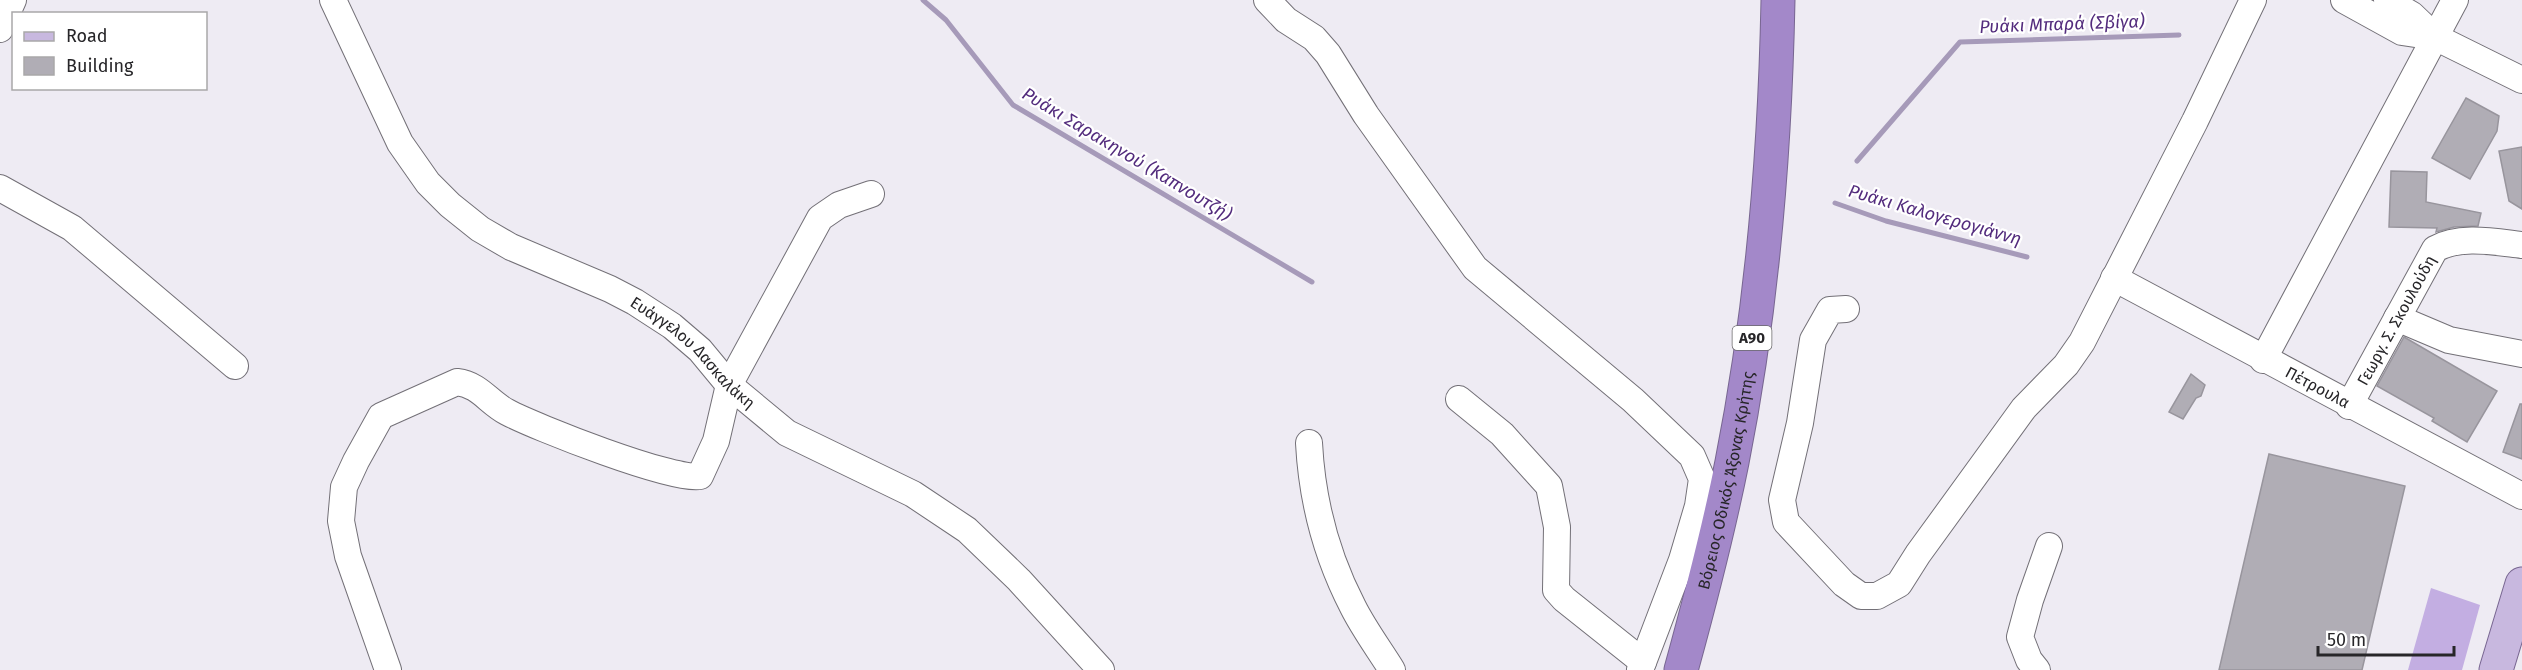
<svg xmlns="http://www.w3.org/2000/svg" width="2522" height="670" viewBox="0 0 2522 670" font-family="'Fira Sans',sans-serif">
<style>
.green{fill:#c3aee2}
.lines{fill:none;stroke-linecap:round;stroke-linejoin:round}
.stream{stroke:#a69ab9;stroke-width:5}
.building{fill:#b0adb5;stroke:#98959d;stroke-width:1.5}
.minor-casing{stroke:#737077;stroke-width:28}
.major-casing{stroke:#786691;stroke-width:35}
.highway-casing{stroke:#786691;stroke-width:35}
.minor{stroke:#fff;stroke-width:26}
.major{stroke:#c8b8df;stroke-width:33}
.highway{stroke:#a388c9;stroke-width:33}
.labels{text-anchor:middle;stroke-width:4.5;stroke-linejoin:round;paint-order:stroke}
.shield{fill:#fff;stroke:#686769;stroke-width:1.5}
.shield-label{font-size:15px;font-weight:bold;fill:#272629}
.street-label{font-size:16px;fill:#272629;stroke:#fff}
.water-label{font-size:18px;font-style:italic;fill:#532c7d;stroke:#fff}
</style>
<rect width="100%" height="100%" fill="#eeebf3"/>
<path class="green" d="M2431 588 2480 605 2462 670H2408Z"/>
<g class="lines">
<path class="stream" d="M923 0 946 20 1013 105 1312 282
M1857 161 1960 42 2179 35
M1835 203 1886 221 2027 257"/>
</g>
<path class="building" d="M2466 98 2499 116 2497 131 2470 179 2432 158Z
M2522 147V209L2509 201 2499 151Z
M2391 171 2427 172 2426 202 2481 213 2478 226 2454 227 2436 232 2437 228 2389 227Z
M2404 337 2497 391 2467 442 2432 421 2434 418 2377 386Z
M2191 374 2205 385 2201 396 2196 398 2183 419 2169 412Z
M2520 404H2522V459L2503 452Z
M2269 454 2405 486 2362 670H2219Z"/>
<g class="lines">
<defs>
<g id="minor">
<path id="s1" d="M333 0 400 143 428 183 450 205 480 229 511 247 610 289 635 302 672 326 700 350 729 385 787 433 913 494 967 530 1019 580 1101 670"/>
<path d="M1267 0 1286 20 1314 38 1328 54 1366 115 1475 268 1633 400 1692 456 1702 479 1698 506 1682 560 1640 670"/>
<path d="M2344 0 2402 32 2435 37 2522 80"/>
<path d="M2387 0 2412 15 2435 37"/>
<path d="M0 29 13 0"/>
<path d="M0 188 72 228 235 366"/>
<path id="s2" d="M2114 278 2522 496"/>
<path d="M1846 309 1830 310 1813 340 1800 423 1782 500 1786 522 1844 584 1861 596H1877L1899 584 1918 554 2024 408 2066 365 2082 342 2195 121 2253 0"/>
<path d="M2397 318 2449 340 2522 354"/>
<path d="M2263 360 2455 0"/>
<path d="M1459 399 1502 434 1549 486 1557 527 1556 590 1564 599 1643 662"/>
<path id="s3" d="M2349 406 2435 249C2460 235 2495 242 2522 245"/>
<path d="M1309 443C1312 500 1326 555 1353 607 1364 629 1379 649 1392 670"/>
<path d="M388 670 348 556 341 521 344 487 356 461 381 416 457 382C480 385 488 402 507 412 535 427 675 482 700 476L716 441 729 385 820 218 839 205 871 194"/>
<path d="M2037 670 2029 660 2020 637 2030 600 2049 546"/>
</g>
<path id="major" d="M2496 670 2522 584"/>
<g id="highway">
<path id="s4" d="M1681 670C1700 601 1718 532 1732 462 1762 311 1775 154 1778 0"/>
</g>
</defs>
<use href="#minor" class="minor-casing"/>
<use href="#major" class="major-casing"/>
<use href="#highway" class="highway-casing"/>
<use href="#minor" class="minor"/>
<use href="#major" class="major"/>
<use href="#highway" class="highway"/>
</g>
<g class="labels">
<rect class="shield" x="1732.5" y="326" width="39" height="24" rx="4.5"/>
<g class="shield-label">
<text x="1752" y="343">Α90</text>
</g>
<g class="street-label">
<text dy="6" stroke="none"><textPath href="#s3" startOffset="98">Γεωργ. Σ. Σκουλούδη</textPath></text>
<text dy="6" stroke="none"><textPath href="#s1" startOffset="525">Ευάγγελου Δασκαλάκη</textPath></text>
<text dy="6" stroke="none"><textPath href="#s2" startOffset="231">Πέτρουλα</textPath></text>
<text dy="6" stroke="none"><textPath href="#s4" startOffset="195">Βόρειος Οδικός Άξονας Κρήτης</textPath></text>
</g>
<g class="water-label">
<text transform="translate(2062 24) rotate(-2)" y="6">Ρυάκι Μπαρά (Σβίγα)</text>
<text transform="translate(1127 154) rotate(31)" y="6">Ρυάκι Σαρακηνού (Καπνουτζή)</text>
<text transform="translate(1935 215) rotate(16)" y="6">Ρυάκι Καλογερογιάννη</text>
</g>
</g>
<rect x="12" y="12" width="195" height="78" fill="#ffffff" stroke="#a9a8a9" stroke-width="1.5"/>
<rect x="24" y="32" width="30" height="9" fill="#c8b8df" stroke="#a9a8a9" stroke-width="1.5"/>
<text x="66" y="42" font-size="18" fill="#272629">Road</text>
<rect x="24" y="57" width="30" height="18" fill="#b0adb5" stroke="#a9a8a9" stroke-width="1.5"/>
<text x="66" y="72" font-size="18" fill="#272629">Building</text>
<path d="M2318 646v9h136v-9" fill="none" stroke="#272629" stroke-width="3"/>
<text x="2327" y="646" font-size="18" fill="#272629" stroke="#ffffff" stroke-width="4.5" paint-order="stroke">50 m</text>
</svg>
